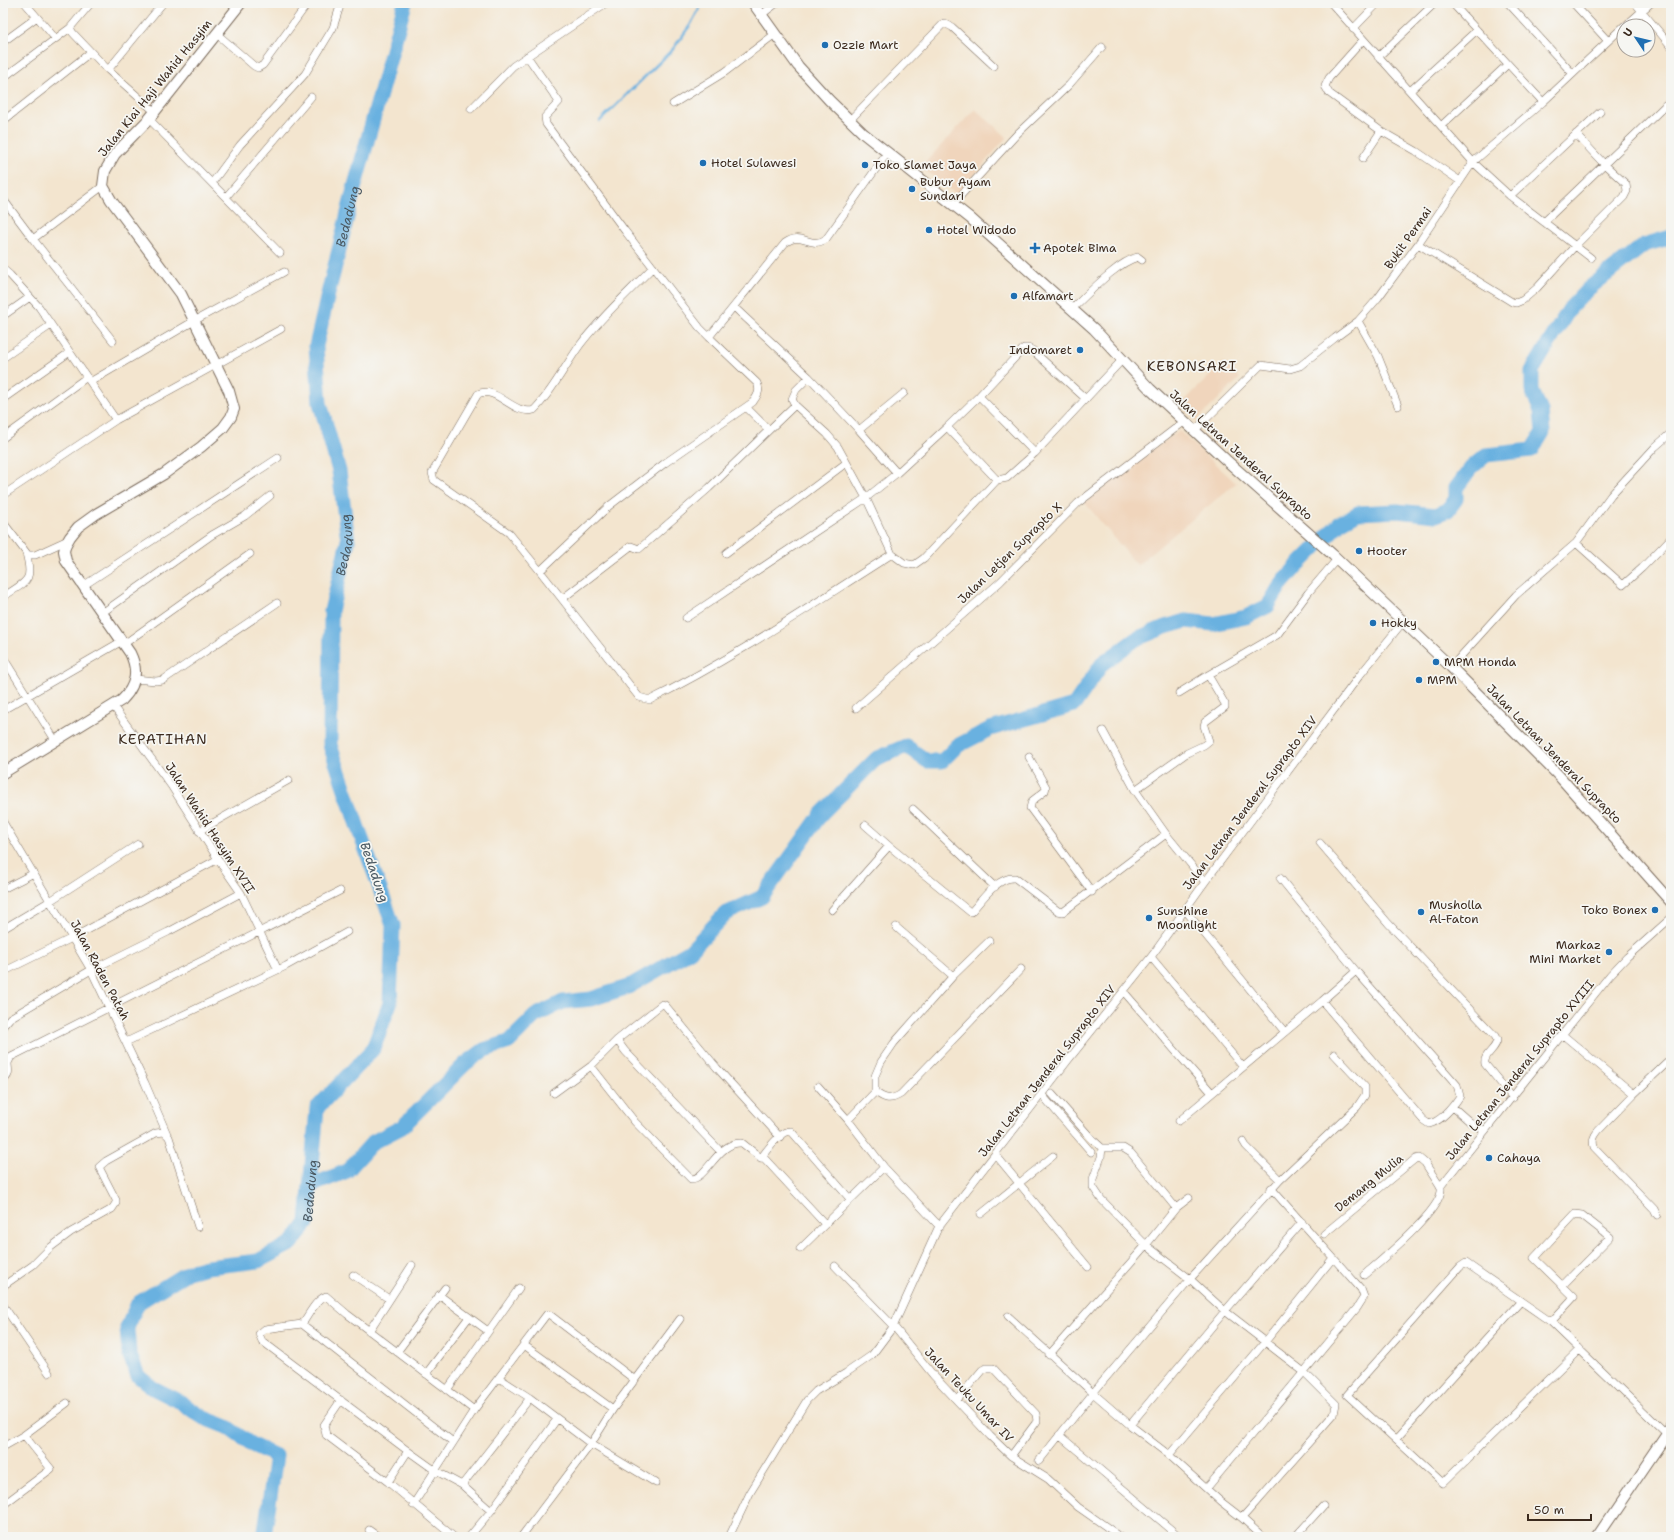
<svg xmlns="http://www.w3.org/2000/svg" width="1674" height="1540" viewBox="0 0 1674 1540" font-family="'Shantell Sans',sans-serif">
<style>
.built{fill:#f0d5bc}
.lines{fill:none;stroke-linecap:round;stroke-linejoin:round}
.stream{stroke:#69b1e0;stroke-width:2.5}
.river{stroke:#69b1e0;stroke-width:15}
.street-casing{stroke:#7b6b5c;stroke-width:8}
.secondary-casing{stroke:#7b6b5c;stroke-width:12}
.street{stroke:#fff;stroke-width:7}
.secondary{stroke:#fff;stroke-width:10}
.poi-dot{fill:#1f6fb2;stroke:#f6f6f2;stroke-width:1.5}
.labels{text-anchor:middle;stroke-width:3.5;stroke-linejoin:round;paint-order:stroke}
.poi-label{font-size:12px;fill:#3b2a1e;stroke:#f6f6f2;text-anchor:start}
.street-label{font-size:12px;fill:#3b2a1e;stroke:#f6f6f2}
.water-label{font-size:13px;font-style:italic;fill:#4b5962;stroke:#f6f6f2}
.quarter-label{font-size:14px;letter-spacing:1px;fill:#3b2a1e;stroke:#f6f6f2}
</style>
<rect width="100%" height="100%" fill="#f6f6f2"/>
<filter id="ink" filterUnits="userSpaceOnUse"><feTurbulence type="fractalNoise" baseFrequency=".025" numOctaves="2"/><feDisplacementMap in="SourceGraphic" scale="8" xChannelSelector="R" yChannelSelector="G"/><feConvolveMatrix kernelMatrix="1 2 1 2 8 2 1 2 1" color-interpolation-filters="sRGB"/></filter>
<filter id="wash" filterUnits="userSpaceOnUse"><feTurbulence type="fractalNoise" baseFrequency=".012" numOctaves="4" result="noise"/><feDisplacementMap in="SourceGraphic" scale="16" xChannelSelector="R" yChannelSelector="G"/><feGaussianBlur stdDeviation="0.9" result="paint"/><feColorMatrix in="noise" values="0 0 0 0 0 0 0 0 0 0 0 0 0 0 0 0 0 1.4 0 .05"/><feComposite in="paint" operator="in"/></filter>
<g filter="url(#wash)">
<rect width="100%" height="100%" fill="#f3e5cf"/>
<path class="built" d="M975 109 1007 137 957 195 921 167Z
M1224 362 1240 378 1196 421 1180 405Z
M1179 431 1236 483 1137 565 1085 503 1130 466Z"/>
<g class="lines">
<path class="stream" d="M600 121 673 49 691 24 702 3"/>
<g class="river">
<path d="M310 1186 347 1171 373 1142 402 1127 465 1064 484 1050 509 1042 535 1016 563 1002 591 999 628 987 690 951 725 914 762 897 822 813 876 759 906 746 927 761H942L957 746 990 729 1074 705 1102 664 1136 639 1165 627 1186 621 1213 624 1246 617 1268 606 1280 586 1296 567 1340 523 1358 513 1397 511 1436 515 1448 510 1456 499V488L1471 468 1486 455 1532 450 1543 432 1541 411 1532 391V371L1570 308 1588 289 1644 245 1671 237"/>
<path id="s1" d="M264 1537 276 1456 252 1445 227 1427 204 1418 177 1400 153 1388 138 1376 129 1353 127 1328 138 1303 188 1272 207 1267 258 1261 292 1243 307 1223 317 1108 373 1049 390 1003 393 925 358 828 330 745 331 611 348 541 339 471 320 403 316 346 328 294 354 189 405 3"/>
</g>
</g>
</g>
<g filter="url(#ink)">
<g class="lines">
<defs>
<path id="street" d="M25 3 55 38
M91 3 70 28 73 33 108 70 154 111
M1331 3 1473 162 1510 196 1591 258
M1452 3 1543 102
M1508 3 1573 74
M1573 3 1608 41
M1635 3 1671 46
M761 15 777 3
M1625 26 1651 3
M1353 29 1378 3
M217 34 254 66 258 68 263 65 308 3
M3 42 37 17
M527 56 559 102 545 117 546 124 625 231 700 328 709 337
M1378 57 1435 3
M108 70 163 3
M3 78 70 28
M1410 91 1477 30
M673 104 725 72 775 34
M1665 105 1671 112
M471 109 513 66 606 3
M149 119 280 253
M850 120 944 23 952 27 994 66
M3 121 91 52
M1441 126 1508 64
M1381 131 1416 151 1460 181
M888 152 826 239C809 250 803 230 785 243L709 337 757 383C761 391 757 396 753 402L665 463 609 506 540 571 639 697 650 700C733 659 813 604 892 554L904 563 914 565 924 558 997 480 1007 478 1035 453 1123 359
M1363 158 1381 131 1329 93 1325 86 1329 78 1363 40
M212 183 240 145 305 74 333 28 341 3
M1510 196 1600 112
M226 197 311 97
M3 199 33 239 103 186
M953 204 1018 133 1069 85 1102 47
M1544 222 1671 100
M33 239 113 341
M1418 244 1512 302 1516 303 1523 300 1537 288 1575 246 1624 197 1627 191 1626 184 1604 164 1576 134
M3 269 10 275 39 307 116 420
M734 307 809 377 859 430 897 473
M1072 309C1088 294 1117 262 1138 257L1142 260
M3 316 30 297
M1358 321 1378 356 1398 406
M3 358 51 325
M809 377 796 390 792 399 795 405 827 434 838 447 866 498 892 554
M90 382 194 321 284 272
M979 396 1035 453
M3 399 70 352
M947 427 997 480
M769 430 795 405
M859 430 904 393
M1195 430 1261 365 1290 369 1300 366 1335 338 1358 321 1378 298 1418 244 1473 162 1543 102 1624 26
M3 438 87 377
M3 495 116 420 281 329
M3 522 28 555H35L68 540
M1576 543 1623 585 1642 568 1671 538
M726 553 846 463
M540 571 509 533 434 480 432 473 478 394C496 385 514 416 534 410 553 391 564 367 580 345 601 317 628 293 653 267
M83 586 278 458
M3 597C26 581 34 583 26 553
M562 599 631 546 639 549 709 488 769 430 747 408
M102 613 212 535 245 516 270 496
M686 618 866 498 897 473 947 427 979 396 1024 348H1028L1032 350 1086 399
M124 644 250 554
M3 657 55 740
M1451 667 1516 595 1576 543 1611 495 1655 447 1671 433
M135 679 156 681 163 680 277 603
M1179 693 1208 675
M113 706 172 787 223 867 241 893 278 970
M856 708 1000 582 1078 503 1185 421
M3 710 122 641
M1103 731 1135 790 1166 834 1205 882
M1029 757 1046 787 1045 791 1032 801 1030 808 1092 892
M1135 790 1187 753 1204 745 1209 741 1204 726 1205 722 1225 707V704L1208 675 1277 635 1308 593 1337 559
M913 809 995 887
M3 822 91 970 145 1083 167 1134
M865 825 889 846
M199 831 289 780
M1320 843 1388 923 1495 1036 1497 1040C1496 1050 1483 1054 1485 1064L1513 1098
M1280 878 1356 971
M3 889 34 873
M832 910 889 846 970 912H971C982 900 998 876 1015 878L1058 911 1063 912 1166 834
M1185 910 1284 1031
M896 927 953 976
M3 929 50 901 138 844
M1151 957 1243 1067
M1356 971 1457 1085 1460 1096C1452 1108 1442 1121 1429 1124L1423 1120 1322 1001Z
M3 972 72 938 218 859
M1124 992 1212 1093
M3 1026 10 1018 91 970 168 932 241 893
M1563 1035 1634 1094 1598 1131C1594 1136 1592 1140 1594 1147L1654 1209 1657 1215
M617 1040 625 1051 721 1152
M126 1042 286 966 347 932
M591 1066 635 1122 691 1179C707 1179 718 1141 742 1143L761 1158
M3 1080C11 1075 8 1070 8 1063L11 1057 340 891
M818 1086 848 1120 884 1167 940 1227
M875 1092C885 1099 890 1101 901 1094L1021 969
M554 1093 591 1066 617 1040 662 1004 665 1005 717 1068 780 1137
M1052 1094 1092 1139 1102 1148 1101 1157 1093 1179V1187L1101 1199 1146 1245 1190 1279 1225 1311 1304 1372 1336 1404 1334 1414 1242 1518
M1634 1094 1671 1059
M1042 1095 1091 1152
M1453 1107 1470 1122 1485 1131
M848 1120 875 1092V1076L881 1062 894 1043 953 976 989 941
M1179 1121 1322 1001
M1243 1141 1246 1146 1280 1180 1357 1107 1365 1095V1087L1334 1054
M1102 1148H1123L1131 1153 1176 1208
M995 1154 1088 1267
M1440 1187 1610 975 1627 957 1671 918
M981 1214 1053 1156
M825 1224 764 1158H761C766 1151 781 1130 791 1131L850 1199
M1324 1234 1415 1159 1419 1158 1425 1163 1441 1188C1444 1209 1380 1261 1364 1275
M800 1249 884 1167
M835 1266 896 1329 933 1375 990 1436 1011 1456 1048 1479 1078 1507 1121 1537
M353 1275 389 1299
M3 1286 33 1265 51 1247 71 1232 112 1209 116 1203V1200L99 1167 106 1161 156 1133 164 1132 169 1137 198 1227
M439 1295 488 1331
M3 1305 49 1373
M1008 1316 1093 1393 1130 1425 1169 1455 1220 1501 1242 1518 1263 1537
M1551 1322 1574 1297 1534 1258 1575 1214 1582 1215 1610 1237 1562 1286
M302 1324 453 1442
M369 1331 412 1265
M524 1345 613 1409
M1580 1349 1443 1483 1347 1395 1460 1267 1466 1263 1551 1322 1667 1434
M397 1352 445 1288
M1049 1355 1146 1245 1176 1208 1189 1198
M426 1374 469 1317
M499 1378 530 1398 591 1444 656 1483
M447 1390 519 1288
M341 1400 324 1425 326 1435 388 1482 454 1537
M957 1400 982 1370 986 1368H993L1036 1414 1037 1421 1035 1424 1011 1456
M474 1410 347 1314 326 1296C316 1299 308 1316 302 1324L265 1329 259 1334 262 1341 408 1451 436 1471 462 1485 491 1511
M1130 1425 1225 1311 1302 1222
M1059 1435 1180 1537
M1396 1439 1521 1301
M3 1447 24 1435 67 1403
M1169 1455 1265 1342 1333 1258
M1039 1461 1093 1393 1190 1279 1280 1180
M388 1482 408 1451
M462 1485 530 1398
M1207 1488 1357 1308 1364 1297 1361 1289 1271 1188
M3 1505 51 1469 24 1435
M413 1505 474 1410 547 1314 550 1315 635 1380
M369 1530 379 1537
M469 1537 491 1511 557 1419
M521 1537 591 1444 613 1409 680 1319
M729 1537 750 1493 807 1400 816 1391 846 1373 872 1355 893 1327 939 1226 1069 1059 1151 957 1205 882 1360 675 1403 622
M1295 1537 1323 1506"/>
<path id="secondary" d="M753 3 798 66 829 100 864 134 970 218 1094 329 1150 389 1226 460 1333 555 1451 667 1559 776 1671 902
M3 773 122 700C136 686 139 671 130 653L66 561 64 551 66 544 70 537 78 527 96 514 164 474 201 447 223 428 231 417 234 409 229 391 181 294 111 200 103 186 105 171 115 154 149 119 241 3
M1597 1537 1671 1428"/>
</defs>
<use href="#street" class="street-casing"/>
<use href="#secondary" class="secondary-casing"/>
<use href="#street" class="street"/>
<use href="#secondary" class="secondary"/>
</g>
</g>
<g class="poi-dot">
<circle cx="825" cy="45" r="4"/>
<circle cx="703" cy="163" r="4"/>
<circle cx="865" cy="165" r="4"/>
<circle cx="912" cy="189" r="4"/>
<circle cx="929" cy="230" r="4"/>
<path d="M1033 242h4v4h4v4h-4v4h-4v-4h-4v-4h4z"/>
<circle cx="1014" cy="296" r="4"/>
<circle cx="1080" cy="350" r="4"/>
<circle cx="1359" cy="551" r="4"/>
<circle cx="1373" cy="623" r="4"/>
<circle cx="1436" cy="662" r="4"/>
<circle cx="1419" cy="680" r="4"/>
<circle cx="1655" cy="910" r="4"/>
<circle cx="1421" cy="912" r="4"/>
<circle cx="1149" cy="918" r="4"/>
<circle cx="1609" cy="952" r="4"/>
<circle cx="1489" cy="1158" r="4"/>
</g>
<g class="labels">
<g class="poi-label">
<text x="833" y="49">Ozzie Mart</text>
<text x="711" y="167">Hotel Sulawesi</text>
<text x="873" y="169">Toko Slamet Jaya</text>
<text x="920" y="186">Bubur Ayam<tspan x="920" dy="14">Sundari</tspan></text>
<text x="937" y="234">Hotel Widodo</text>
<text x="1043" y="252">Apotek Bima</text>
<text x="1022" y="300">Alfamart</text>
<text x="1072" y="354" text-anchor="end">Indomaret</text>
<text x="1367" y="555">Hooter</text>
<text x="1381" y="627">Hokky</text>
<text x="1444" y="666">MPM Honda</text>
<text x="1427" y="684">MPM</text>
<text x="1429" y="909">Musholla<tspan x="1429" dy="14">Al-Faton</tspan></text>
<text x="1647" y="914" text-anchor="end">Toko Bonex</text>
<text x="1157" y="915">Sunshine<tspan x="1157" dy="14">Moonlight</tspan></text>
<text x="1601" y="949" text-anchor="end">Markaz<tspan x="1601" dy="14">Mini Market</tspan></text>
<text x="1497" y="1162">Cahaya</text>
</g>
<g class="street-label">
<text transform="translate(155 88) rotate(-51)" y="4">Jalan Kiai Haji Wahid Hasyim</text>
<text transform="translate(1408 238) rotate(-55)" y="4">Bukit Permai</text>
<text transform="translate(1241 455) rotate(42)" y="4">Jalan Letnan Jenderal Suprapto</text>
<text transform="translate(1010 553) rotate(-44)" y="4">Jalan Letjen Suprapto X</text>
<text transform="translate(1554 754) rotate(46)" y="4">Jalan Letnan Jenderal Suprapto</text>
<text transform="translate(1250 803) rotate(-53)" y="4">Jalan Letnan Jenderal Suprapto XIV</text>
<text transform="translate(210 828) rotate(57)" y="4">Jalan Wahid Hasyim XVII</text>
<text transform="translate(100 970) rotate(62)" y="4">Jalan Raden Patah</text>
<text transform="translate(1520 1070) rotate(-51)" y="4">Jalan Letnan Jenderal Suprapto XVIII</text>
<text transform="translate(1047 1071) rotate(-52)" y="4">Jalan Letnan Jenderal Suprapto XIV</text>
<text transform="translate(1369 1183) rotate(-39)" y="4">Demang Mulia</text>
<text transform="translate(969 1395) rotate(47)" y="4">Jalan Teuku Umar IV</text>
</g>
<g class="water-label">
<text dy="5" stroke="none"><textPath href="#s1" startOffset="1565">Bedadung</textPath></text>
<text dy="5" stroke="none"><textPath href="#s1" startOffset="1229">Bedadung</textPath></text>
<text transform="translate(375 872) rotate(71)" y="5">Bedadung</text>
<text dy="5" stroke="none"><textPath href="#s1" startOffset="545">Bedadung</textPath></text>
</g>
<g class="quarter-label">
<text x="1192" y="371">KEBONSARI</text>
<text x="163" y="744">KEPATIHAN</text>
</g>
</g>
<rect width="1674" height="1540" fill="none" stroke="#f6f6f2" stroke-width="16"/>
<g transform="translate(1636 38) rotate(305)"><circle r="19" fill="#f6f6f2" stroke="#aba49d"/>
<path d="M0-3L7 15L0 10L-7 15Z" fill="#1f6fb2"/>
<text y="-6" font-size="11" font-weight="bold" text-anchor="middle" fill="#3b2a1e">U</text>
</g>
<path d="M1528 1514v6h63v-6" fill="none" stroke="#3b2a1e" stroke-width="2"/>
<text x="1534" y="1514" font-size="12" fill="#3b2a1e" stroke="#f6f6f2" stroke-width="3" paint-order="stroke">50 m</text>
</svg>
